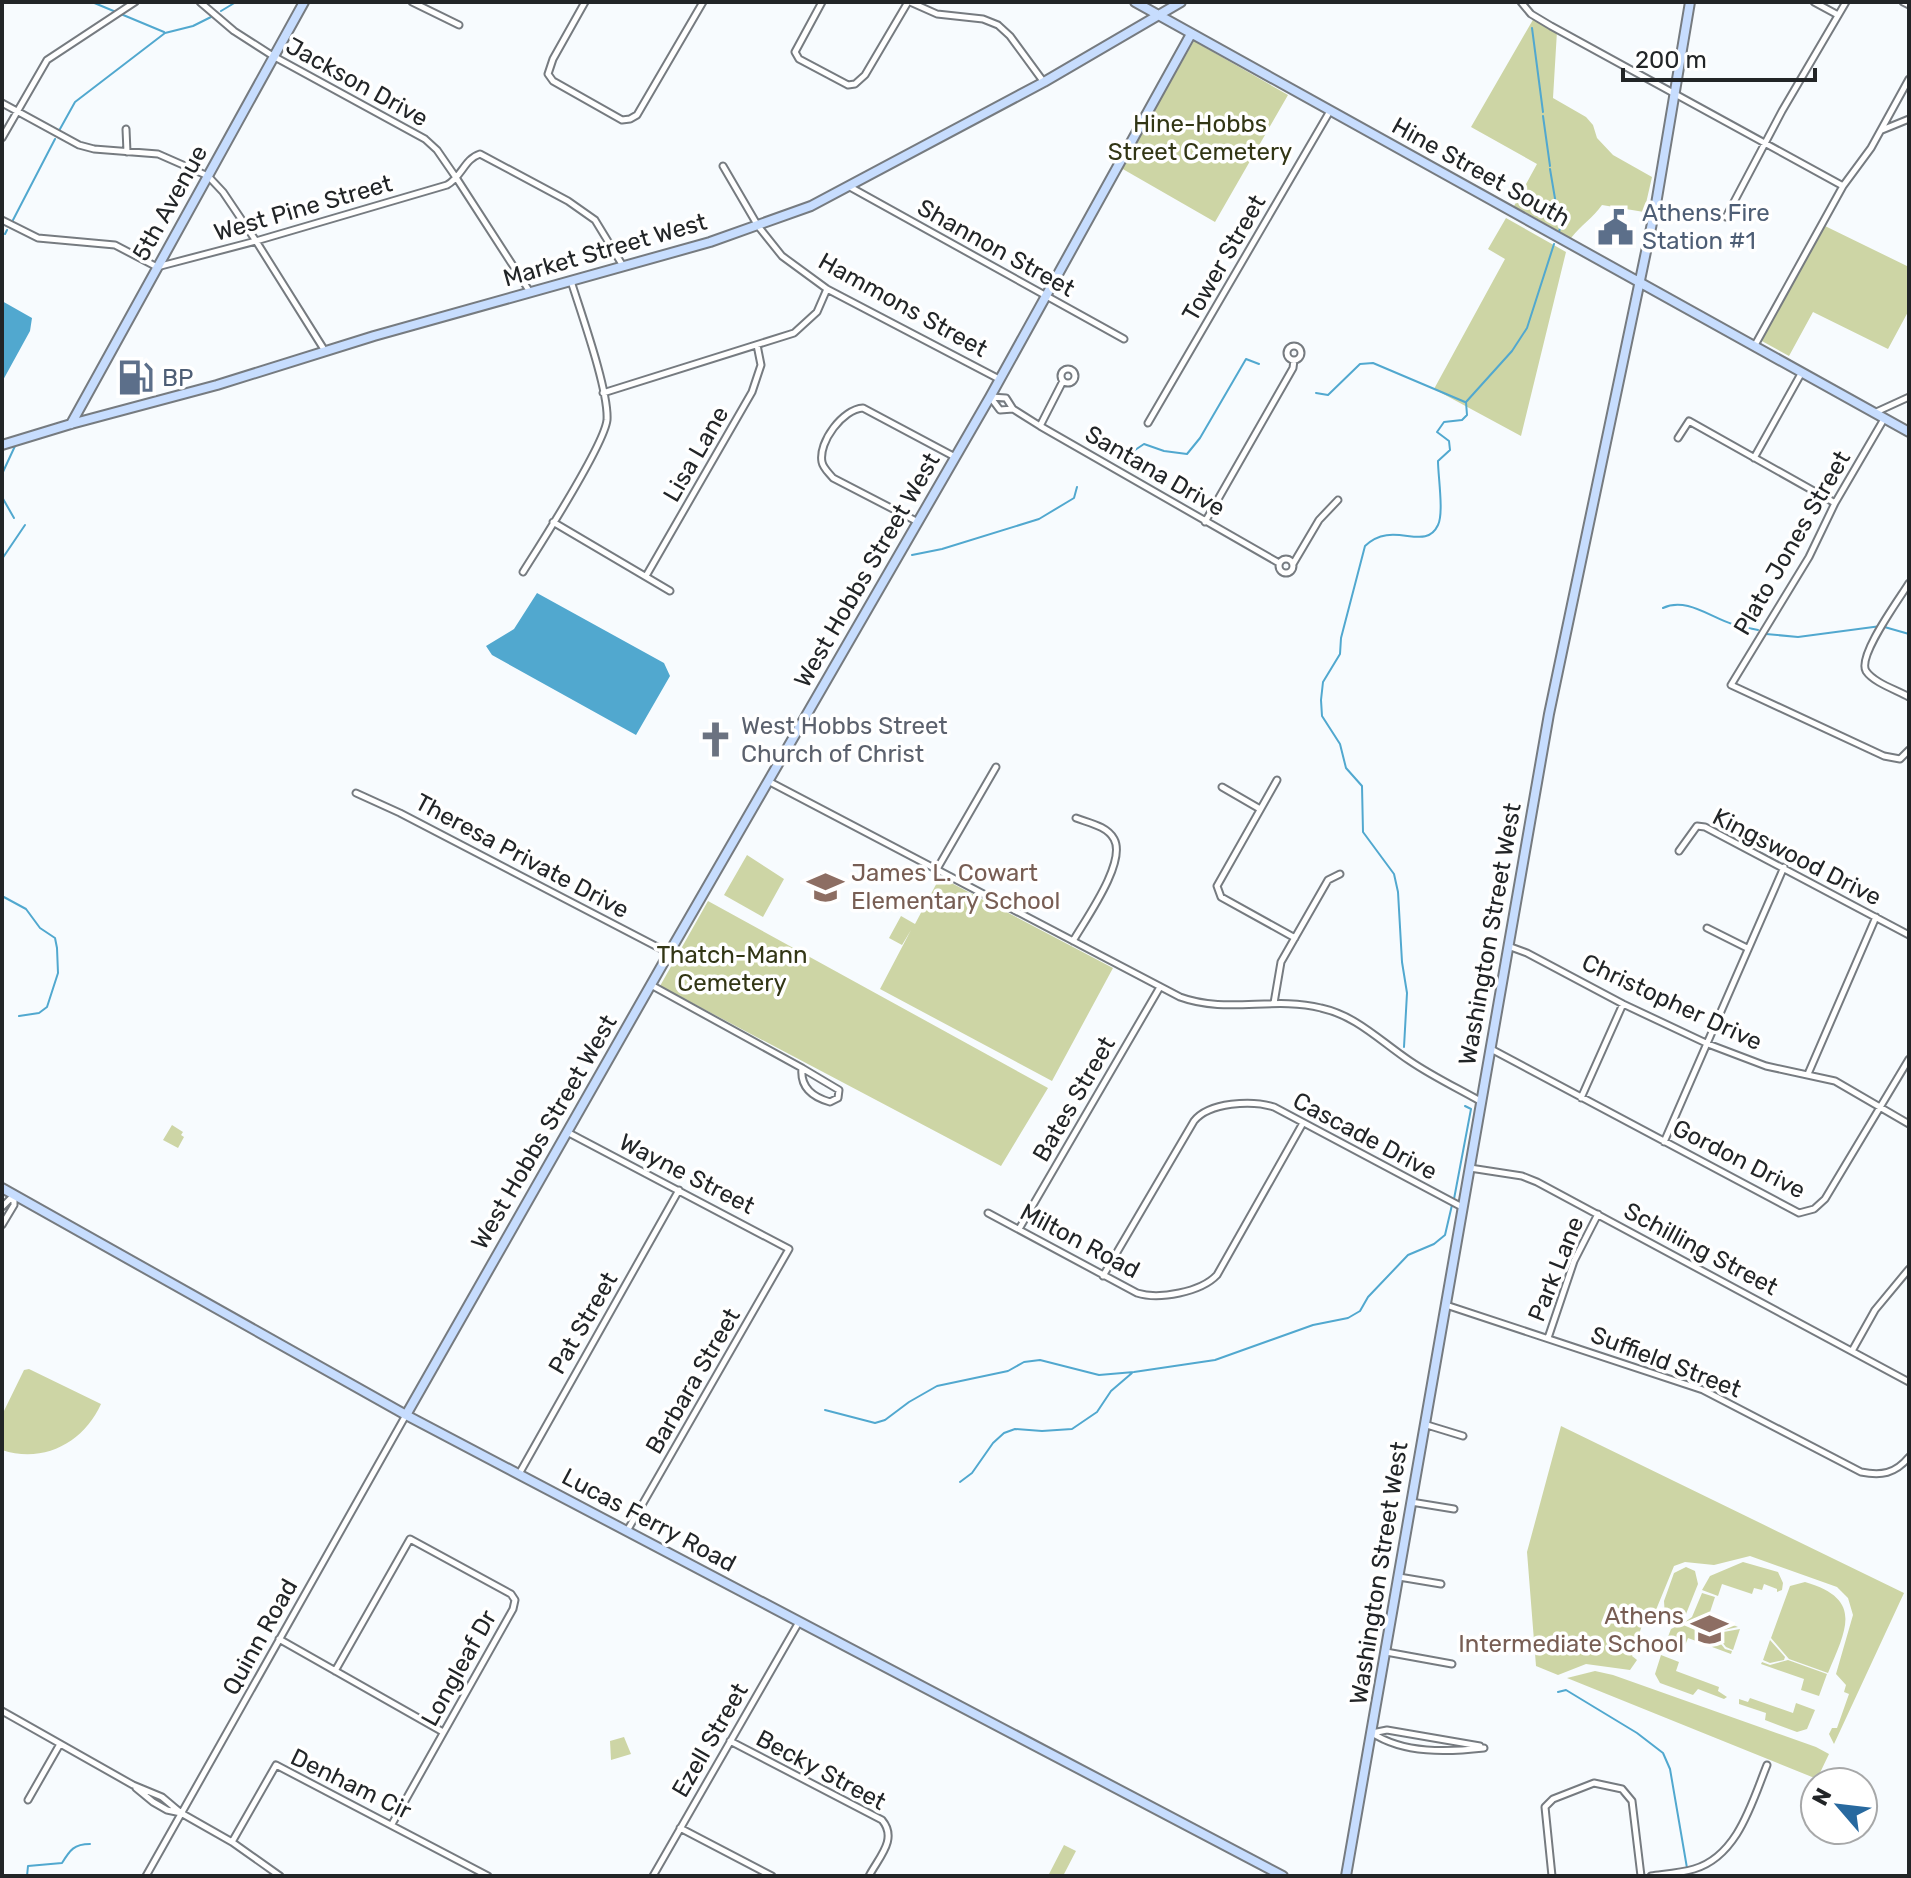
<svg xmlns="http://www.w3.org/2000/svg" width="1911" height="1878" viewBox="0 0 1911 1878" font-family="Rubik,sans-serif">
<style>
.green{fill:#cdd5a5}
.water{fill:#51a8cf}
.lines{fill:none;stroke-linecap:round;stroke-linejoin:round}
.stream{stroke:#51a8cf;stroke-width:2}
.street-casing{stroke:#767b80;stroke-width:9}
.secondary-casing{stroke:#767b80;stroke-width:12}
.street{stroke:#fff;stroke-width:5}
.secondary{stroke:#c7ddfe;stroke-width:8}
.labels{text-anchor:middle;stroke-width:7;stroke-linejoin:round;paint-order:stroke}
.street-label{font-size:24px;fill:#222527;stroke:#fff}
.park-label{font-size:24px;fill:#323615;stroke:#fff}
.service-label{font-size:24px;fill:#4e5e75;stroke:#fff;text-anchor:start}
.worship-label{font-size:24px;fill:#5b616d;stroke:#fff;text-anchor:start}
.education-label{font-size:24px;fill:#785e54;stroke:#fff;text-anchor:start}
</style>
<rect width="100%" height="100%" fill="#f7fbfe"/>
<path class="green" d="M1534 18 1557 31 1553 98 1586 117 1593 125 1597 138 1613 155 1652 177 1644 212 1602 205C1593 218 1581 225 1571 238L1514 206 1537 164 1471 127Z
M1194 41 1288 95 1215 222 1121 168Z
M1506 218 1566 252 1521 436 1434 389 1505 259 1488 249Z
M1825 226 1909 267V310L1888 349 1813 312 1789 356 1760 340Z
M747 855 784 879 763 917 724 895Z
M940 877 1113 968 1052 1081 880 989 911 930 902 945 889 938 901 916 915 924Z
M708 901 1048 1088 1001 1166 660 986Z
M172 1125 183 1132 181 1135 184 1137 178 1148 163 1140Z
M29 1369 101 1404C84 1442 44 1464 2 1450V1415L24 1370Z
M1561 1426 1904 1593 1834 1744 1829 1734 1832 1728H1837L1849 1694 1844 1692 1846 1685 1836 1674 1853 1615 1848 1598 1837 1587 1750 1556 1714 1565 1685 1562 1674 1566 1651 1622H1643L1632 1656 1637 1660 1630 1670 1586 1664 1558 1675 1536 1666 1527 1552Z
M1743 1562 1778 1572 1783 1583 1782 1590 1777 1592V1589L1764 1584 1762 1590 1754 1588 1752 1594 1722 1584 1718 1596 1702 1590 1710 1576Z
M1686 1567 1695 1571 1698 1584 1686 1614 1671 1622 1665 1617 1664 1601 1674 1573Z
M1805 1582C1863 1599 1847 1628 1828 1673L1789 1659 1771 1638 1790 1586Z
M1702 1593 1715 1597 1709 1615 1738 1627 1714 1632 1685 1622 1692 1617Z
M1683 1623 1713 1634 1725 1649 1732 1651 1731 1654 1688 1638 1684 1648 1666 1642 1671 1629Z
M1740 1629 1733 1650 1726 1647 1717 1636 1718 1633Z
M1770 1640 1785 1657 1784 1660 1770 1663 1763 1660Z
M1661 1655 1679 1662 1676 1671 1719 1687 1718 1691 1727 1697 1724 1699 1698 1689 1693 1695 1660 1683 1655 1674Z
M1788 1660 1827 1674 1819 1696 1801 1690 1804 1679 1761 1664 1762 1662 1770 1665Z
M1595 1671 1613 1675 1816 1747 1829 1754 1817 1779 1567 1678Z
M1750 1698 1793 1713 1796 1703 1815 1710 1807 1729 1797 1732 1765 1720 1766 1713 1739 1704V1699L1748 1702Z
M624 1737 631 1754 611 1760 610 1741Z
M1064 1845 1076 1851 1063 1876H1048Z"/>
<path class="water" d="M2 301 32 318 30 331 2 382Z
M537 593 664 663 670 676 636 735 492 655 486 646 514 629Z"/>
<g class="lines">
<path class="stream" d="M92 2 164 32
M1537 3V2
M221 11 236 2
M1532 28 1543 112
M1543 116 1550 166
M60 129 75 102 165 33 193 26 211 17
M1550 169 1560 228 1559 232
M13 220 55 139
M5 234 7 230
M1316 393 1328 395 1360 364 1373 363 1465 402
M1135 450 1144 444 1164 451 1187 454 1200 438 1246 359 1259 364
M2 474 15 446
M2 497 14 518
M912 555 942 549 1039 519 1074 498 1077 487
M2 559 25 525
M1663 608C1686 597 1710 617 1732 624 1740 627 1749 628 1758 630
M1766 634 1798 637 1881 626 1909 634
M2 896 26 909 40 928 55 938 57 948 58 973 47 1007 39 1013 19 1016
M1404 1047 1407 993 1402 962 1398 892 1394 874 1363 832 1362 786 1346 768 1340 744 1322 716 1321 700 1323 682 1340 654 1341 638 1365 546C1393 519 1425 553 1438 525 1444 513 1438 476 1438 461L1450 450 1449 441 1437 432 1444 422 1462 420 1467 415 1466 402 1512 351 1527 328 1554 244
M1454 1199 1471 1109 1465 1106
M825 1410 875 1423 885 1420 909 1402 937 1386 1008 1371 1024 1362 1040 1360 1099 1375 1134 1372 1215 1360 1313 1325 1348 1318 1360 1311 1368 1297 1408 1255 1434 1244 1445 1235 1452 1205
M960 1482 972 1473 993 1443 1004 1433 1015 1429 1042 1431 1072 1429 1097 1412 1111 1391 1132 1373
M1558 1692 1566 1690 1637 1733 1663 1753 1670 1769 1687 1868
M27 1876 28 1866 62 1863C70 1850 74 1844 90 1844"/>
<defs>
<path id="street" d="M200 2 234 31 273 56 425 139 437 150 457 179 530 292
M412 2 459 25
M585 2 553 59 548 74 553 81 622 120 630 119 637 115 703 2
M822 2 795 52 799 59 848 85 855 84 865 75 908 2
M910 2 937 14 983 19 998 25 1010 36 1043 81
M1521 2 1531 14 1551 26 1843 186
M1814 2 1838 15
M1903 2 1909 5
M2 103 79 145 94 149 158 154 208 176 223 192 256 241 325 351
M126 129 127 152
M1882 130 1909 119
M2 138 47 60 135 2
M723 166 758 226 782 256 827 289 999 379
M850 187 1124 339
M1726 217 1782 111 1846 2
M2 220 38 238 115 245 157 267 256 241 447 185C462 177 464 159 480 154L568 201 595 220 623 266
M1755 345 1843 186 1871 148 1909 79
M1287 353a7 7 0 1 1 14 0a7 7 0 1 1-14 0Z
M1061 376a7 7 0 1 1 14 0a7 7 0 1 1-14 0Z
M603 393 794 333 817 312 827 289
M991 397 1006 398 1013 409 1040 426 1279 563
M991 398 1000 410 1013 409
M1874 413 1909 397
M1884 419 1835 503 1809 557 1731 685 1884 756 1900 759 1909 750
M1148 423 1330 111
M1040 426 1063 381
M1678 438 1689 421 1835 503
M1754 458 1802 372
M553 522 670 591
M918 522 833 478C829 473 823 468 822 462 818 442 843 409 863 408L955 457
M1205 522 1293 368 1294 360
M1279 566a7 7 0 1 1 14 0a7 7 0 1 1-14 0Z
M1293 564 1319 520 1338 500
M523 572C540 545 604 446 607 420 609 391 581 313 571 281
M646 576 752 392 761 365 757 345
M1909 583C1900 598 1857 656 1866 671 1874 683 1897 690 1909 697
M1277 780 1217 886 1221 897 1295 938
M768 781 1180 997C1226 1014 1274 996 1321 1008 1357 1016 1380 1041 1410 1061 1432 1076 1457 1088 1480 1101
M1222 787 1260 809
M356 793 400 813 669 953
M1679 851 1697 826 1705 827 1909 935
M937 869 996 767
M1707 928 1747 948
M1073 941C1085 920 1127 862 1114 839 1107 826 1089 823 1076 818
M1508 946 1527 953 1623 1004 1708 1044 1766 1066 1835 1081 1909 1124
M651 985 802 1068
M1274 1003 1281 962 1328 880 1340 874
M1491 1049 1799 1213 1814 1209 1825 1199 1909 1059
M802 1068 839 1090 838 1098 830 1102C812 1097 800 1087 802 1068Z
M1808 1074 1876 917
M1581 1098 1623 1004
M567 1132 789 1249 627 1531
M1664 1142 1784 867
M1470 1168 1522 1176 1537 1182 1909 1382
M2 1207 14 1195
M988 1213 1137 1293C1159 1300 1201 1292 1217 1275L1303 1123
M2 1225 14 1205V1196
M1019 1229 1160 987
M1103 1276 1194 1121C1209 1102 1252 1100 1274 1107L1462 1207
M1446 1305 1703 1390 1861 1472C1881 1476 1895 1474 1909 1457
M1548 1338 1574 1261 1598 1214
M1852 1351 1875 1310 1909 1269
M1424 1429 1427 1425 1463 1436
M519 1474 679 1190
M1411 1502 1454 1509
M1399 1577 1441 1584
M279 1639 443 1732
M1386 1652 1452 1664
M335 1671 410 1539 511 1594 515 1600 513 1609 392 1824
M2 1711 133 1785 162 1797 181 1813
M1372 1733C1404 1754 1448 1752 1484 1748
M1372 1733 1387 1730 1480 1746
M730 1741 882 1820C898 1839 879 1857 869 1876
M136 1788 153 1802 167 1810 181 1813 232 1842 280 1876
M28 1800 60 1744
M680 1828 772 1876
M232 1842 276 1765 488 1876
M146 1876 406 1415
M653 1876 799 1622
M1552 1876 1545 1807 1553 1799 1594 1783 1622 1789 1632 1801 1641 1876
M1651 1876C1665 1874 1680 1873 1694 1869 1738 1856 1752 1802 1767 1765"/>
<path id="secondary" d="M1135 2 1909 432
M71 424 304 2
M2 445 71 424 217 385 374 336 710 242 811 206 1044 82 1181 2
M2 1188 406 1415 1283 1876
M406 1415 669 953 990 397 1191 34
M1346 1876 1549 714 1656 204 1690 2"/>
</defs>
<use href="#street" class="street-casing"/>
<use href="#secondary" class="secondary-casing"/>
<use href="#street" class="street"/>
<use href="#secondary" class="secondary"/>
</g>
<defs>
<symbol id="civic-bare" viewBox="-9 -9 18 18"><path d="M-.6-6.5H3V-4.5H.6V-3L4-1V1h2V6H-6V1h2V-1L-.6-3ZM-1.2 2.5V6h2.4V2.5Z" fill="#5c6f8a" stroke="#fff" stroke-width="2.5" paint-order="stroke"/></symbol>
<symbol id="fuel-bare" viewBox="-9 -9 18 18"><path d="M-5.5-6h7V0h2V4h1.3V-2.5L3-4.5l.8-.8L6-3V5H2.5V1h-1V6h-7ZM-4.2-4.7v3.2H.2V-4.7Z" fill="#5c6f8a" stroke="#fff" stroke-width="2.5" paint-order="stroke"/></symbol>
<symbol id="church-bare" viewBox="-9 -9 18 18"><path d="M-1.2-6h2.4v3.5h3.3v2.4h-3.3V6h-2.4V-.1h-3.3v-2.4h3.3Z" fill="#6b7280" stroke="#fff" stroke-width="2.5" paint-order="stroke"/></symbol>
<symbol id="school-bare" viewBox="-9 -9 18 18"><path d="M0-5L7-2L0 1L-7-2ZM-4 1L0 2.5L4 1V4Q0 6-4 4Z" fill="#8d6e63" stroke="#fff" stroke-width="2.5" paint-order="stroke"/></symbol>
</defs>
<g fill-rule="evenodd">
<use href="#civic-bare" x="1590" y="202" width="51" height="51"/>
<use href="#fuel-bare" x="110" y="352" width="51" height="51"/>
<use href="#church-bare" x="690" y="714" width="51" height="51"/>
<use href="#school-bare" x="800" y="862" width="51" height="51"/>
<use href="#school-bare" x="1684" y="1604" width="51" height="51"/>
</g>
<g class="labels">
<g class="street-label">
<text transform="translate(357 82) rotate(29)" y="8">Jackson Drive</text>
<text transform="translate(1481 172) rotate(29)" y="8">Hine Street South</text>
<text transform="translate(170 203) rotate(-61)" y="8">5th Avenue</text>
<text transform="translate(303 208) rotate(-16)" y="8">West Pine Street</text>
<text transform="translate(996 248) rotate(29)" y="8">Shannon Street</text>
<text transform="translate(605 250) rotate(-16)" y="8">Market Street West</text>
<text transform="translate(1224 258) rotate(-60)" y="8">Tower Street</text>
<text transform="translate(903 305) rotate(29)" y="8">Hammons Street</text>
<text transform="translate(696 454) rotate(-60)" y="8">Lisa Lane</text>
<text transform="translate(1155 471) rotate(30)" y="8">Santana Drive</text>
<text transform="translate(1792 543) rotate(-60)" y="8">Plato Jones Street</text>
<text transform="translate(867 570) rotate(-60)" y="8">West Hobbs Street West</text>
<text transform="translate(522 856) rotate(28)" y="8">Theresa Private Drive</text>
<text transform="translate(1797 857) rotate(27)" y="8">Kingswood Drive</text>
<text transform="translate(1490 934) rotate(-80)" y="8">Washington Street West</text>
<text transform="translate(1672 1002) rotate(25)" y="8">Christopher Drive</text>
<text transform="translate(1074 1099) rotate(-60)" y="8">Bates Street</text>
<text transform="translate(544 1132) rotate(-60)" y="8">West Hobbs Street West</text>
<text transform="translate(1365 1136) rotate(28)" y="8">Cascade Drive</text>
<text transform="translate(1739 1159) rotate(27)" y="8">Gordon Drive</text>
<text transform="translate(687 1174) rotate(27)" y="8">Wayne Street</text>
<text transform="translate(1080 1241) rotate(28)" y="8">Milton Road</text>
<text transform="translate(1701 1249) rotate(28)" y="8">Schilling Street</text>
<text transform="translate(1556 1269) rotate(-68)" y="8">Park Lane</text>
<text transform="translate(583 1323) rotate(-60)" y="8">Pat Street</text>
<text transform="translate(1666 1362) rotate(21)" y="8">Suffield Street</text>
<text transform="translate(693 1381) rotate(-60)" y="8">Barbara Street</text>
<text transform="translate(649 1520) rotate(28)" y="8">Lucas Ferry Road</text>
<text transform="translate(1379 1573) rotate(-81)" y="8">Washington Street West</text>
<text transform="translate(260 1637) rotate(-61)" y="8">Quinn Road</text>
<text transform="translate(459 1668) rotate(-61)" y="8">Longleaf Dr</text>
<text transform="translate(710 1740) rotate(-60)" y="8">Ezell Street</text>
<text transform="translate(821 1770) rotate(28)" y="8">Becky Street</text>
<text transform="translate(351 1784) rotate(26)" y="8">Denham Cir</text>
</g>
<g class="park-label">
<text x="1200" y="132">Hine-Hobbs<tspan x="1200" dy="28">Street Cemetery</tspan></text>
<text x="732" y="963">Thatch-Mann<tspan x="732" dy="28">Cemetery</tspan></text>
</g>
<g class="service-label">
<text x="1642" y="221">Athens Fire<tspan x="1642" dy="28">Station #1</tspan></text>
<text x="162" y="386">BP</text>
</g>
<g class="worship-label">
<text x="741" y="734">West Hobbs Street<tspan x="741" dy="28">Church of Christ</tspan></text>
</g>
<g class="education-label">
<text x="851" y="881">James L. Cowart<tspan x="851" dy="28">Elementary School</tspan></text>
<text x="1684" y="1624" text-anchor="end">Athens<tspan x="1684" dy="28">Intermediate School</tspan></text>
</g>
</g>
<rect width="1911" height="1878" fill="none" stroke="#222527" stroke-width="8"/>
<g transform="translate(1839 1806) rotate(298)"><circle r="38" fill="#ffffff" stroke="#a7a8a9" stroke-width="2"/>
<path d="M0-6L14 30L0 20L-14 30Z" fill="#28699f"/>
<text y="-12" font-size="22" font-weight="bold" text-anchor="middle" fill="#222527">N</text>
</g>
<path d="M1623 68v12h192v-12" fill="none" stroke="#222527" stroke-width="4"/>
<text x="1635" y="68" font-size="24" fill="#222527" stroke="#ffffff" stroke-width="6" paint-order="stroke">200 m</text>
</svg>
